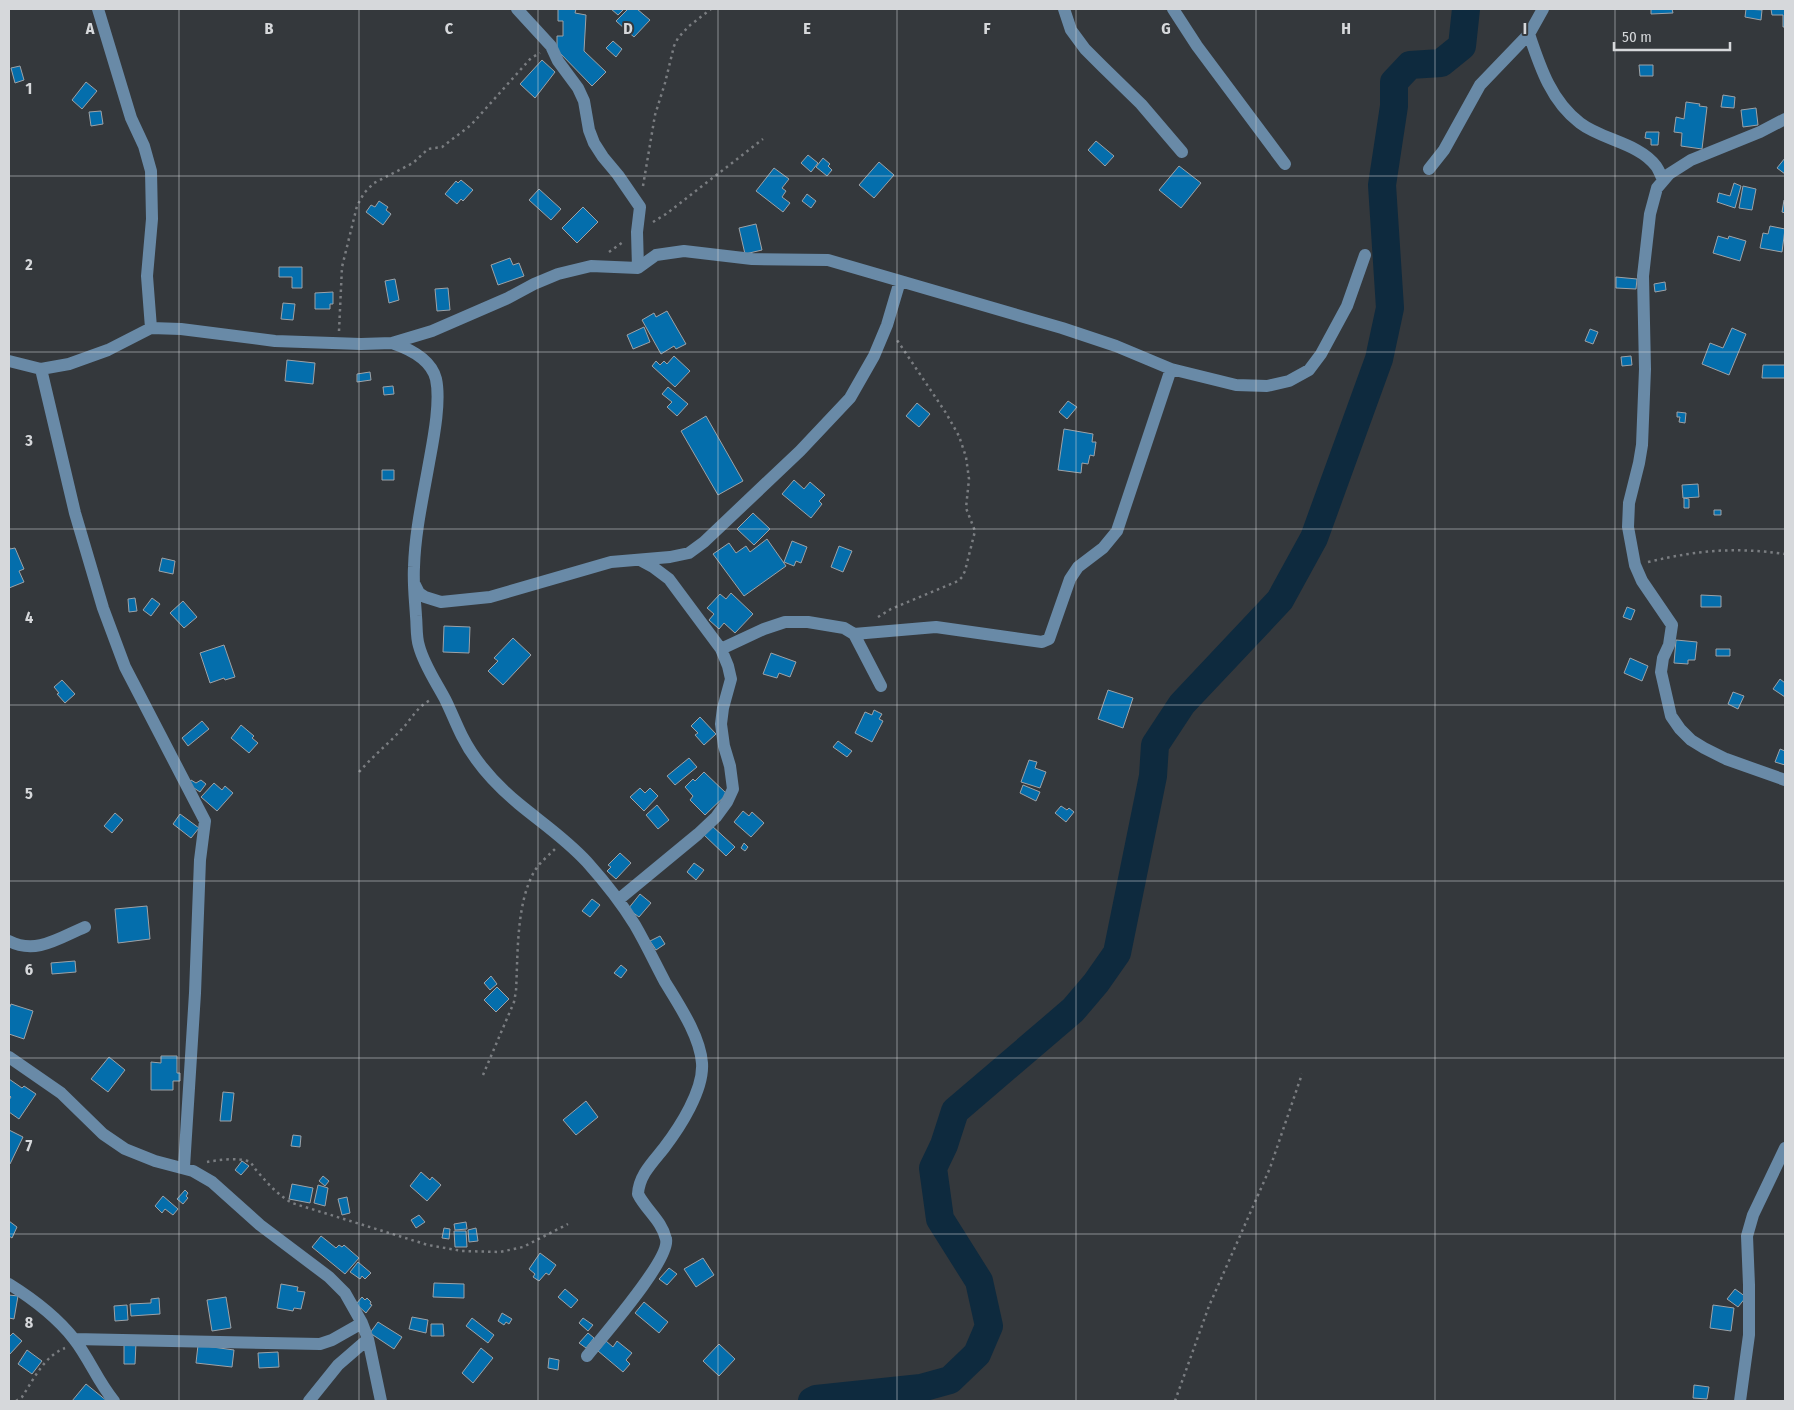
<svg xmlns="http://www.w3.org/2000/svg" width="1794" height="1410" viewBox="0 0 1794 1410" font-family="'Fira Sans Condensed',sans-serif">
<style>
.lines{fill:none;stroke-linecap:round;stroke-linejoin:round}
.river{stroke:#0e2a3e;stroke-width:28}
.building{fill:#046eac;stroke:#9da2a7}
.path{stroke:#7a7d81;stroke-width:2.5;stroke-dasharray:2.5 4;stroke-linecap:butt}
.minor{stroke:#698aa7;stroke-width:12}
.grid{fill:none;stroke:#d6d8db;stroke-width:1;stroke-opacity:0.55}
.grid-label{font-size:16px;text-anchor:middle;font-weight:bold;fill:#d6d8db;stroke:#34383c;stroke-width:4;stroke-linejoin:round;paint-order:stroke}
</style>
<rect width="100%" height="100%" fill="#34383c"/>
<g class="lines">
<path class="river" d="M812 1401 816 1399 921 1388 950 1380 977 1354 989 1326 979 1281 940 1219 933 1168 944 1145 955 1111 1073 1010 1096 983 1117 953 1153 776 1155 745 1182 704 1280 600 1314 538 1379 359 1390 308 1382 185 1394 106V82L1410 65 1441 63 1462 46 1466 9"/>
</g>
<path class="building" d="M558 9H576L575 13 586 15 584 51 606 72 592 86 557 50V36H563V21H558Z
M611 9H624L618 15Z
M628 9H637L650 20 634 37 616 21Z
M1651 9H1672L1673 13 1651 14Z
M1746 9 1762 10 1761 20 1745 17Z
M1771 9H1785V27H1783V15H1772Z
M613 41 622 49 616 57 606 48Z
M542 60 555 72 535 98 520 84Z
M1639 65H1653V76H1640Z
M20 66 24 80 15 83 11 68Z
M86 82 97 91 82 109 72 100Z
M1723 95 1735 97 1734 108 1721 107Z
M1686 102 1700 104 1699 106 1707 107 1702 149 1681 146 1682 133 1674 132 1676 117 1684 119Z
M1756 108 1758 125 1743 127 1741 110Z
M101 111 103 124 91 126 89 112Z
M1646 132H1659L1658 145H1651V139L1645 138Z
M1096 141 1114 156 1105 166 1088 150Z
M808 155 818 163 811 172 801 163Z
M823 158 830 164 828 166 832 170 827 176 816 167Z
M1785 158V174L1777 168Z
M879 162 894 175 874 198 859 185Z
M1179 166 1201 183 1181 208 1159 190Z
M774 168 789 179 782 188 786 191 782 197 790 203 783 212 756 191Z
M461 180 473 190 463 201 461 199 457 204 445 194 456 181 458 183Z
M1734 183 1741 186 1735 208 1717 202 1719 193 1730 196Z
M1743 186 1756 189 1752 210 1739 208Z
M539 189 561 209 551 220 529 200Z
M807 194 816 201 811 208 802 201Z
M1784 200H1785V213L1782 212Z
M379 201 388 207 386 210 391 214 383 225 366 212 371 205 375 207Z
M583 207 598 222 577 243 562 228Z
M756 224 762 250 745 254 739 228Z
M1770 226 1785 229 1782 252 1760 248 1763 233 1768 234Z
M1718 236 1728 239 1729 236 1746 241 1740 261 1713 253Z
M510 258 513 265 519 263 524 276 498 285 491 265Z
M279 267H302V288H292V277H279Z
M1616 277 1637 279 1636 289 1616 288Z
M395 279 399 300 389 303 385 281Z
M1665 282 1666 290 1655 292 1654 284Z
M448 288 450 310 437 311 435 289Z
M333 292V304H330V309H315V293Z
M283 303 295 304 293 320 281 319Z
M667 311 686 344 676 349 674 346 661 354 642 320 654 313 656 317Z
M644 327 650 342 633 349 627 335Z
M1732 328 1746 334 1729 375 1702 364 1710 343 1723 348Z
M1590 329 1598 332 1593 344 1585 341Z
M674 356 690 371 675 387 652 366 656 361 660 365 664 361 667 364Z
M1631 356 1632 365 1622 366 1621 357Z
M287 360 315 363 313 384 285 381Z
M1763 365H1785V378H1762Z
M370 372 371 380 357 382V374Z
M393 386 394 394 384 395 383 387Z
M668 387 688 404 677 416 667 407 672 402 662 394Z
M1068 401 1077 407 1067 419 1059 412Z
M917 403 930 414 919 427 906 416Z
M1677 412 1686 413 1685 423 1679 422 1680 417H1677Z
M706 416 743 481 718 495 681 431Z
M1064 429 1093 434 1092 442H1096L1094 456 1090 455 1088 464 1082 463 1081 473 1058 470Z
M382 470H394V480H382Z
M794 480 804 489 810 482 825 495 819 501 822 504 811 518 782 494Z
M1698 484 1699 497 1683 498 1682 485Z
M1684 498 1689 499V508H1684Z
M1714 510H1721V515H1714Z
M753 513 770 529 754 545 737 529Z
M767 539 786 566 744 596 713 554 729 543 736 553 746 546 750 552Z
M792 541 807 547 801 563 796 561 794 566 784 562Z
M9 545 10 549 15 548 24 569 19 571 24 582 9 588Z
M839 546 852 551 843 572 831 567Z
M162 558 175 561 173 574 159 571Z
M731 593 753 614 735 633 724 623 719 629 709 620 714 614 707 608 720 594 726 599Z
M1701 595 1721 596V607H1701Z
M135 598 137 611 129 612 128 599Z
M152 598 160 604 151 616 143 610Z
M183 601 197 617 184 628 170 613Z
M1627 607 1635 610 1631 620 1623 617Z
M444 626 470 627 469 653 443 652Z
M513 638 531 655 503 685 488 671 498 661 494 658Z
M1676 640 1697 642 1695 660H1688V664L1674 663Z
M224 645 235 677 225 680 224 678 210 683 200 653Z
M1716 649H1730V656H1716Z
M771 653 796 662 790 677 779 673 777 678 763 674Z
M1630 658 1648 666 1642 681 1624 673Z
M1780 679 1785 683V697L1773 689Z
M62 680 75 694 65 703 57 694 59 693 54 687Z
M1108 690 1133 698 1123 728 1098 719Z
M1733 692 1744 696 1738 709 1728 704Z
M874 710 882 714 879 719 883 721 872 742 855 733 865 712 872 715Z
M700 717 716 734 704 745 695 735 698 733 691 726Z
M202 721 209 729 188 746 182 738Z
M241 725 254 736 252 738 258 743 249 753 231 738Z
M838 741 852 751 847 757 833 747Z
M1780 749 1785 751V765L1775 762Z
M689 758 697 767 675 785 667 776Z
M1029 760 1037 762 1035 768 1046 772 1040 788 1021 782Z
M704 772 727 794 705 815 690 800 693 796 685 787 693 779 695 781Z
M191 780 196 783 201 780 206 784 200 792 188 784Z
M214 783 222 790 225 786 233 793 217 811 201 797Z
M1023 785 1040 792 1036 801 1020 793Z
M640 788 645 793 650 788 658 796 644 811 630 797Z
M657 805 669 820 658 829 646 815Z
M1061 806 1067 810 1069 808 1074 812 1066 822 1055 813Z
M743 811 749 816 752 812 764 823 751 837 734 822Z
M115 813 123 820 112 833 104 826Z
M180 814 199 828 191 838 173 824Z
M711 825 735 847 726 856 703 834Z
M744 843 748 847 745 851 741 848Z
M620 853 631 863 616 879 607 871 611 867 608 865Z
M694 863 704 870 696 880 687 872Z
M640 894 651 903 639 917 628 909Z
M592 899 600 905 590 917 582 911Z
M147 906 150 939 118 943 115 909Z
M660 936 665 944 656 950 650 941Z
M75 961 76 972 52 974 51 963Z
M621 965 627 970 621 978 614 973Z
M491 976 497 984 490 990 484 983Z
M497 987 509 999 496 1012 484 1000Z
M11 1004 33 1011 24 1039 9 1034V1009Z
M161 1056H177V1073H180V1081H173V1090H151V1062L161 1063Z
M109 1057 125 1070 108 1092 91 1079Z
M9 1079 22 1088 24 1086 36 1094 19 1119 9 1112V1100L11 1097 9 1095Z
M223 1092 234 1093 231 1121H220Z
M586 1101 598 1117 576 1135 563 1120Z
M9 1130 23 1137 10 1164H9Z
M293 1135 301 1136 300 1147 291 1146Z
M242 1161 249 1166 241 1175 235 1170Z
M421 1172 430 1180 432 1177 441 1185 427 1201 410 1186Z
M323 1176 329 1181 325 1186 319 1181Z
M292 1184 313 1188 310 1203 289 1199Z
M318 1185 328 1188 325 1206 314 1203Z
M185 1190 188 1193 186 1196 188 1198 183 1204 177 1199Z
M163 1196 178 1209 173 1215 165 1209 162 1213 155 1206Z
M347 1197 350 1213 342 1215 338 1199Z
M419 1215 425 1222 416 1228 411 1220Z
M9 1221 17 1227 12 1238 9 1236Z
M466 1222 467 1229 455 1230 454 1224Z
M444 1228 450 1229 449 1239 442 1238Z
M476 1228 478 1241 469 1242 468 1230Z
M454 1231H466L467 1247H455Z
M321 1236 336 1248 339 1245 342 1247 344 1245 359 1258 345 1274 312 1247Z
M540 1253 556 1265 549 1275 546 1273 539 1281 533 1277 535 1274 529 1269Z
M703 1258 714 1275 696 1287 684 1269Z
M358 1262 371 1273 365 1279 362 1276 360 1279 350 1272Z
M669 1268 677 1274 667 1285 659 1279Z
M434 1283 464 1284V1298L433 1297Z
M281 1284 298 1287 297 1291 305 1292 301 1309 294 1308 293 1311 277 1308Z
M565 1289 578 1300 571 1308 558 1297Z
M1735 1289 1746 1297 1738 1307 1727 1299Z
M9 1295 18 1296 14 1319 9 1318Z
M226 1297 231 1328 212 1331 207 1300Z
M362 1297 365 1300 367 1298 371 1302 370 1304 372 1305 366 1313 356 1304Z
M159 1298 160 1314 131 1316 130 1304 151 1303V1299Z
M644 1302 668 1322 659 1333 635 1313Z
M127 1305 128 1320 115 1321 114 1306Z
M1713 1305 1734 1308 1731 1331 1710 1328Z
M502 1313 512 1319 509 1324 506 1322 504 1325 498 1321Z
M412 1317 428 1320 426 1333 409 1329Z
M472 1318 494 1335 488 1343 466 1326Z
M583 1318 593 1325 588 1331 579 1323Z
M378 1322 402 1337 394 1349 370 1333Z
M431 1324H443L444 1336H431Z
M13 1333 22 1341 10 1354 9 1352V1337Z
M588 1333 594 1338 586 1348 579 1343Z
M606 1341 613 1347 617 1341 632 1353 626 1360 630 1364 623 1372 598 1351Z
M124 1342 136 1343 135 1364H124Z
M719 1344 735 1359 719 1376 703 1361Z
M198 1345 234 1350 232 1367 196 1363Z
M481 1348 493 1358 473 1383 462 1373Z
M27 1350 42 1361 32 1374 18 1364Z
M278 1352 279 1367 259 1368 258 1353Z
M549 1358 559 1360 558 1370 548 1368Z
M86 1384 107 1401H72Z
M1694 1385 1709 1387 1707 1399 1693 1398Z"/>
<g class="lines">
<path class="path" d="M643 186 655 115 665 83 674 46 678 38 689 26 711 9
M653 222 666 214 763 139
M609 252 623 242
M339 331 342 267 357 206 364 193 374 183 413 163 428 149 442 147 471 125 531 58 540 53
M1648 562C1699 550 1734 547 1785 554
M878 617 891 609 958 581 962 577 965 571 975 531 966 508 969 479 966 457 959 436 946 413 897 340
M359 772C372 757 387 745 401 730 411 720 417 706 431 700
M483 1075 514 1002 516 991C518 955 516 904 534 872 539 863 548 856 555 849
M207 1162C217 1160 240 1157 250 1162 253 1165 254 1168 257 1171 268 1184 278 1195 292 1203L428 1245 462 1251 500 1252 523 1247 568 1224
M16 1401 22 1397C34 1379 44 1356 65 1348
M1175 1401 1209 1306 1270 1168 1302 1074"/>
<path class="minor" d="M98 9 131 118 144 146 151 171 152 219 147 276 151 328
M517 9 551 46 558 61 578 88 584 101 589 130 594 143 603 157 618 175 640 207 637 232 638 268
M1064 9 1071 30 1085 49 1102 66 1141 104 1182 152
M1173 9 1197 46 1285 164
M1529 34C1540 67 1551 101 1580 123 1602 140 1639 143 1656 166 1659 170 1661 176 1663 180
M1785 119 1760 132 1691 160 1669 174 1657 188 1650 214 1643 276 1645 369 1642 445 1639 463 1629 503 1628 527 1635 565 1642 581 1672 625 1669 645 1663 658 1661 672 1671 716 1680 729 1691 740 1704 748 1726 759 1785 780
M1429 169 1444 150 1480 85 1529 34 1543 9
M392 343C410 349 431 359 436 379 441 402 433 441 429 463 423 497 415 532 414 567 413 583 415 600 416 616 417 626 416 637 419 646 424 665 436 682 445 699 451 711 456 724 462 736 475 762 496 785 519 804 542 823 566 839 587 862 604 881 621 902 635 925 646 944 655 963 665 982 679 1005 700 1036 702 1063 704 1090 680 1127 664 1148 653 1162 639 1175 638 1194 646 1210 662 1221 666 1239 671 1259 602 1337 587 1356
M9 361 41 369 69 364 108 350 151 328 181 329 275 341 361 344 392 343 432 331 508 298 534 284 558 274 591 266 638 268 656 255 684 251 752 259 828 260 1062 328 1116 346 1171 369 1236 385 1267 386 1289 381 1309 370 1321 354 1347 306 1365 255
M41 369 75 513 103 608 125 667 205 821 200 860 195 993 184 1167
M414 583 419 593 425 597 441 602 490 597 611 562 670 557 689 553 704 542 800 451 850 398 874 356 887 325 900 281
M854 634 936 627 1042 642 1049 639 1070 579 1078 567 1103 548 1117 531 1171 369
M721 649 764 629 785 622H808L844 628 854 634 881 686
M618 900 698 834 716 817 727 802 733 789 730 766 724 746 721 724 723 708 731 679 728 666 721 649 669 579 653 567 640 560
M9 941C36 955 59 938 85 927
M9 1057 61 1093 103 1134 125 1149 155 1161 193 1171 212 1182 260 1225 329 1277 345 1293 362 1323 368 1339 381 1401
M9 1284C33 1299 56 1316 74 1339 89 1358 98 1382 114 1401
M74 1339 320 1344 332 1340 362 1323
M309 1401 338 1365 368 1339
M1740 1401 1749 1335V1285L1747 1236 1753 1215 1785 1148"/>
</g>
<path class="grid" d="M179 9V1401M359 9V1401M538 9V1401M718 9V1401M897 9V1401M1076 9V1401M1256 9V1401M1435 9V1401M1615 9V1401M9 176H1785M9 352H1785M9 529H1785M9 705H1785M9 881H1785M9 1058H1785M9 1234H1785"/>
<g class="grid-label">
<text x="90" y="34">A</text>
<text x="269" y="34">B</text>
<text x="449" y="34">C</text>
<text x="628" y="34">D</text>
<text x="807" y="34">E</text>
<text x="987" y="34">F</text>
<text x="1166" y="34">G</text>
<text x="1346" y="34">H</text>
<text x="1525" y="34">I</text>
<text x="29" y="94">1</text>
<text x="29" y="270">2</text>
<text x="29" y="446">3</text>
<text x="29" y="623">4</text>
<text x="29" y="799">5</text>
<text x="29" y="975">6</text>
<text x="29" y="1151">7</text>
<text x="29" y="1328">8</text>
</g>
<rect width="1794" height="1410" fill="none" stroke="#d6d8db" stroke-width="20"/>
<path d="M1614 42v8h116v-8" fill="none" stroke="#d6d8db" stroke-width="2.5"/>
<text x="1622" y="42" font-size="15" fill="#d6d8db" stroke="#34383c" stroke-width="4" paint-order="stroke">50 m</text>
</svg>
